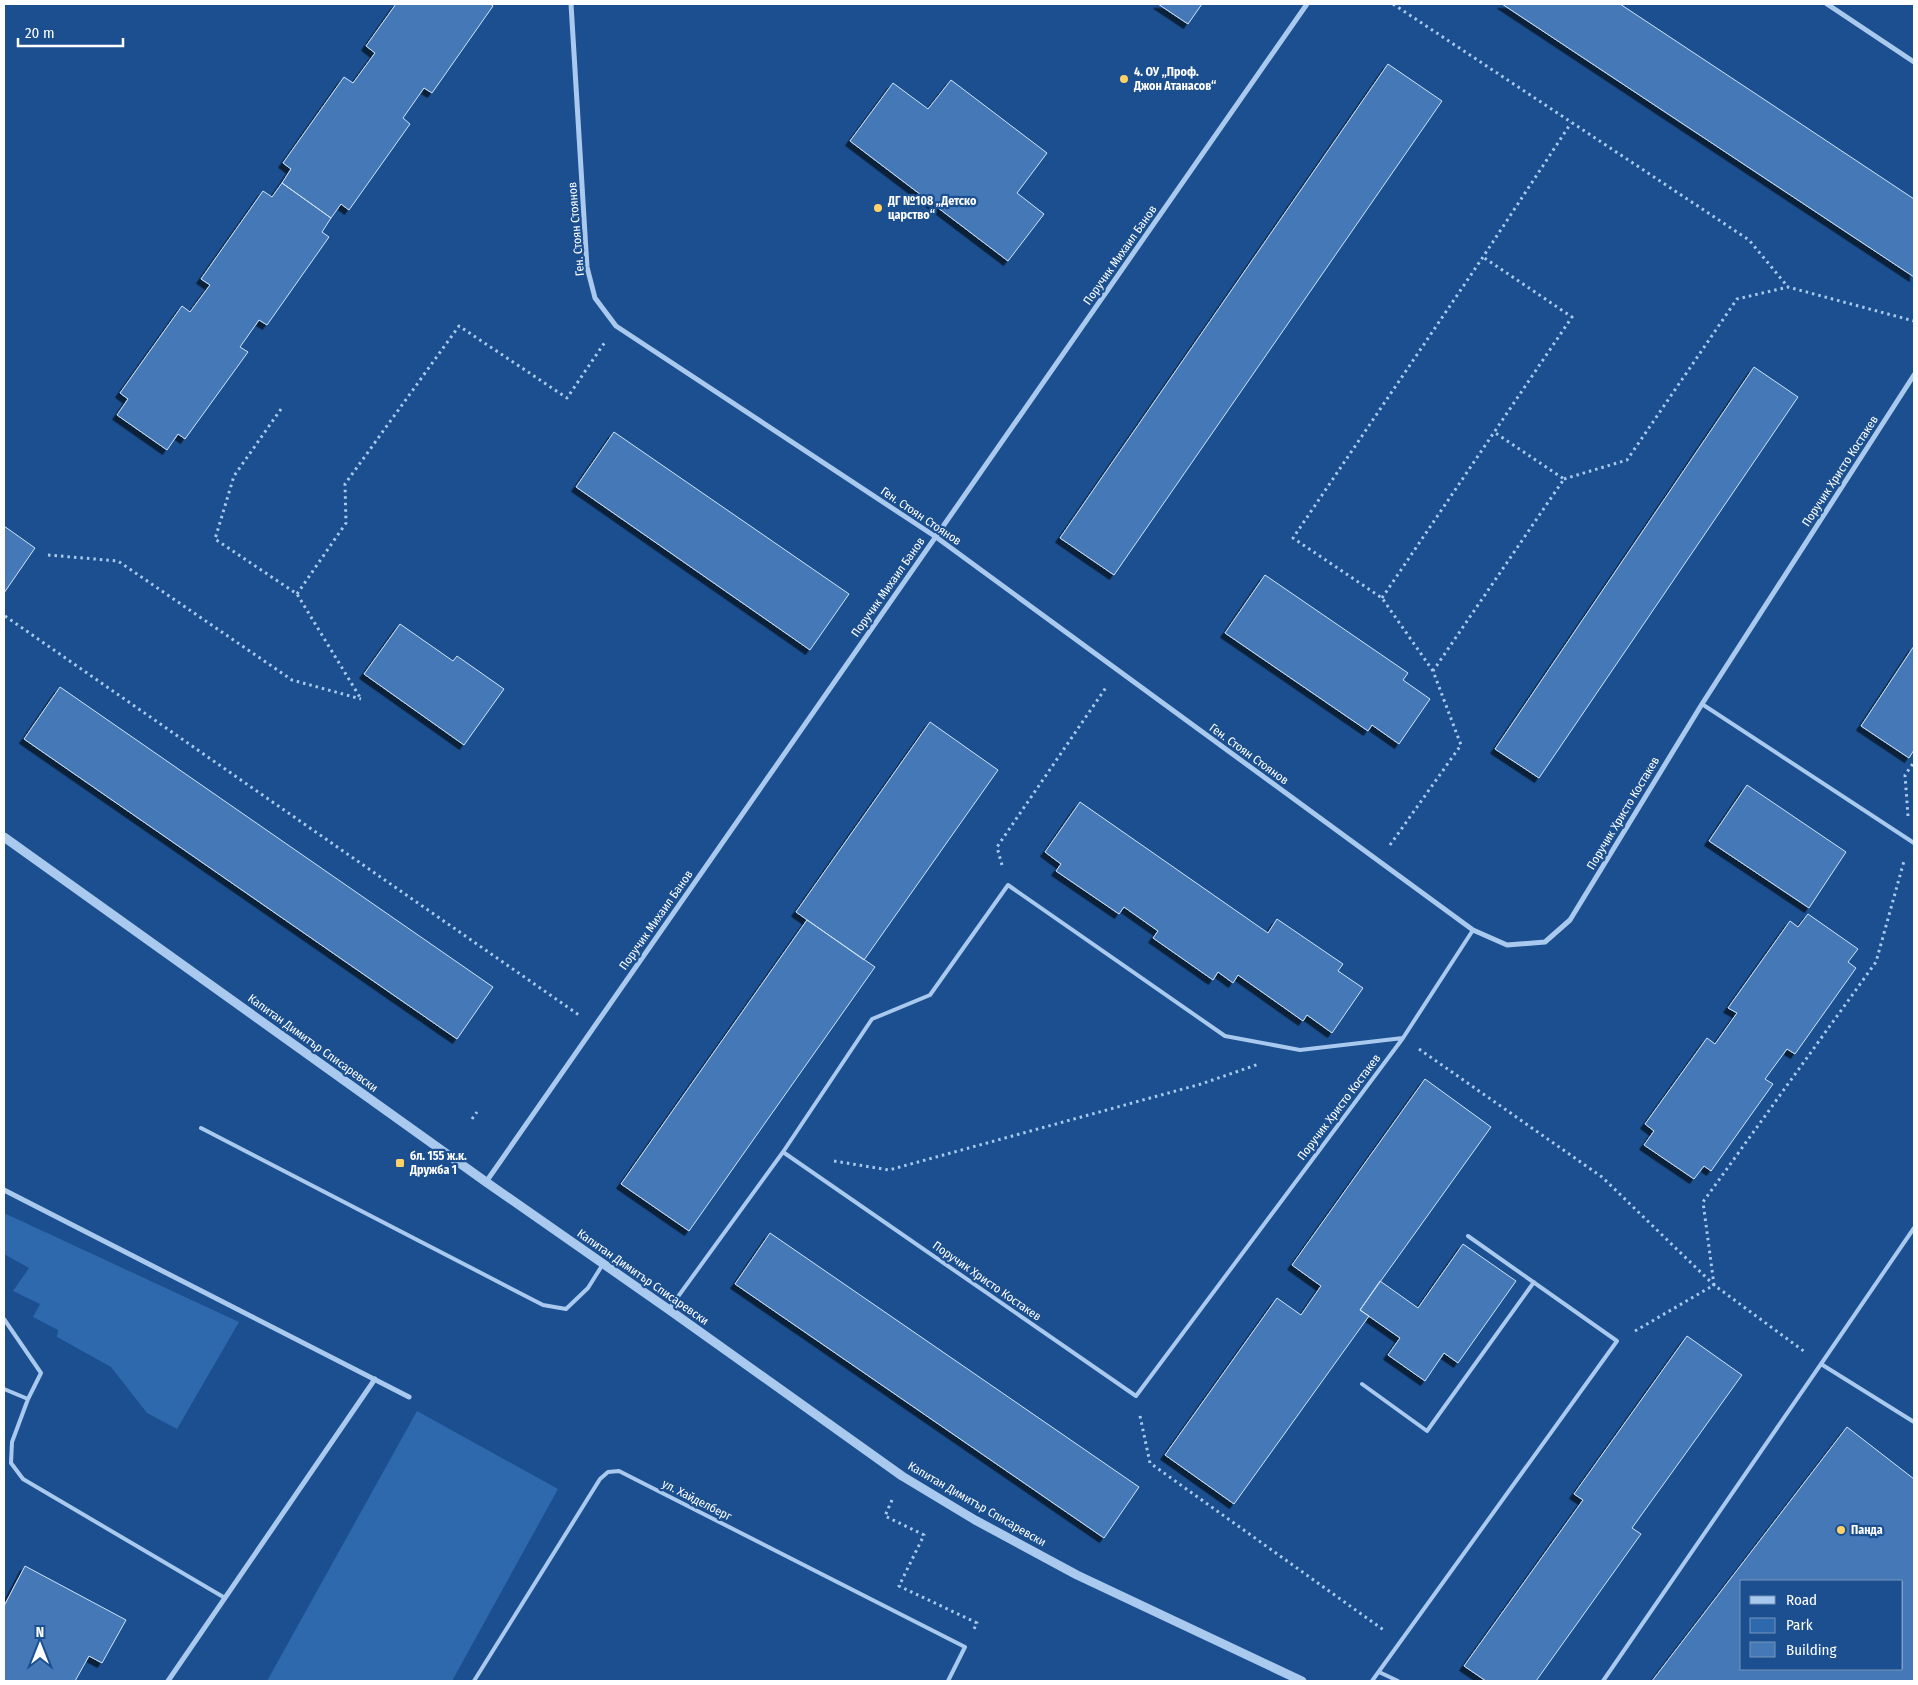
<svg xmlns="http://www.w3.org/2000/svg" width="1918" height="1685" viewBox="0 0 1918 1685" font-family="'Fira Sans Condensed',sans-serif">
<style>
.green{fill:#2e69ad}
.building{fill:#4478b7;stroke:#cfe3fa;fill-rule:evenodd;filter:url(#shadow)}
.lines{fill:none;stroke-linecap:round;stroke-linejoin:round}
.path{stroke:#a9c9ee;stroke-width:3;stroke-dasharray:2.5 4;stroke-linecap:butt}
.service{stroke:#a9c9ee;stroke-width:4}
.minor{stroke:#a9c9ee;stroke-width:5}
.tertiary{stroke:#a9c9ee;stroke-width:9}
.poi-dot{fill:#ffd166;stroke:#1b4f8f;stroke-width:2}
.labels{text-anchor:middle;stroke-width:4.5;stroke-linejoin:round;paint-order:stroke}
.poi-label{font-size:12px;font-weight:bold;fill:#fff;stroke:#1b4f8f;text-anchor:start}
.street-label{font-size:12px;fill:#fff;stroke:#1b4f8f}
</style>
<defs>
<filter id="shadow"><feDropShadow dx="-4.5" dy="4.5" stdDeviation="0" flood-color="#0009"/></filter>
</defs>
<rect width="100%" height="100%" fill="#1b4f8f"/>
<path class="green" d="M4 1213 239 1322 177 1429 147 1413 111 1367 57 1337 58 1330 33 1317 40 1304 13 1291 29 1268 4 1254Z
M417 1411 558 1489 452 1681H267Z"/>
<path class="building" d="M396 4H490L493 6 432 93 424 88 403 118 410 124 349 210 341 204 331 218 282 183 291 169 283 163 344 77 353 83 375 53 366 46Z
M1158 4H1202L1188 24Z
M1502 4H1620L1765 100 1914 199V277Z
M1388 64 1442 101 1114 575 1060 538Z
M951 80 1047 153 1017 193 1044 214 1008 261 850 141 893 83 928 109Z
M282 183 331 218 322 232 329 237 267 325 259 320 240 347 248 352 185 439 178 434 167 450 117 415 128 399 120 393 182 306 190 312 210 285 201 279 263 191 272 197Z
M1754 367 1798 397 1539 778 1495 749Z
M614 432 849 594 810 650 576 487Z
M4 526 35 548 4 593Z
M1265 575 1408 673 1403 680 1430 699 1399 744 1372 725 1368 731 1225 633Z
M400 624 453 661 457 656 504 689 464 745 364 674Z
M1914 646V750L1909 758 1861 726Z
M60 687 493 987 457 1039 24 739Z
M930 722 998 770 864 960 796 912Z
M1747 785 1846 852 1809 908 1709 841Z
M1080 802 1268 933 1277 919 1343 964 1338 971 1363 988 1332 1033 1307 1015 1303 1021 1238 975 1233 983 1218 972 1213 980 1153 938 1158 931 1124 907 1119 914 1056 871 1061 864 1045 852Z
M1808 914 1858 949 1848 962 1856 968 1795 1054 1787 1049 1765 1079 1773 1084 1711 1171 1704 1166 1694 1179 1644 1145 1654 1131 1645 1124 1707 1038 1715 1044 1737 1013 1728 1008 1790 921 1798 927Z
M807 920 875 967 689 1231 621 1184Z
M1425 1079 1491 1127 1360 1310 1369 1316 1234 1504 1165 1455 1277 1298 1301 1315 1321 1286 1292 1265Z
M770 1233 1139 1487 1104 1538 735 1284Z
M1463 1244 1516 1281 1458 1363 1444 1353 1425 1381 1388 1355 1400 1338 1360 1310 1380 1281 1418 1308Z
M1687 1336 1742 1375 1632 1528 1641 1534 1536 1681H1486L1464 1666 1583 1500 1574 1494Z
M1847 1427 1914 1479V1681H1652ZM1742 1581H1902V1669H1742Z
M25 1566 126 1620 102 1663 89 1656 75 1681H4V1606Z"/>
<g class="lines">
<path class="path" d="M1393 4 1749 240 1788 287
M281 409 234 476 215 539 297 594 361 699
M1564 479 1627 460 1737 299 1788 287 1914 321
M48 555 118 561 292 680 361 699
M297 594 346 523 345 484 459 326 567 398 605 342
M1382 598 1572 317 1483 257
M5 616 579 1015
M1433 671 1382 598 1293 538 1483 257 1571 123
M1908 816 1905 775 1914 762
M1390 845 1461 745 1433 671 1564 479 1494 432
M1002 865 997 847 1107 686
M1419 1049 1602 1177 1714 1285 1805 1352
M472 1119 477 1112
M834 1161 889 1170 1201 1084 1259 1064
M425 1176 429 1172
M1635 1331 1714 1285 1703 1202 1876 962 1904 861
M1140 1416 1150 1463 1385 1631
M892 1500 885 1516 924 1535 899 1586 977 1623 974 1629"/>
<path class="service" d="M1702 704 1914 843
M201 1128 543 1305 566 1309 588 1288 603 1264
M783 1152 872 1019 930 995 1008 885 1225 1036 1300 1050 1403 1038
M669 1309 783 1152 1136 1396 1403 1038 1473 930
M4 1319 41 1373 28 1399 12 1442 11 1463 23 1479 225 1598
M1821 1364 1914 1228
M1362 1384 1427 1431 1534 1282
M4 1389 28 1399
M1379 1672 1398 1681
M474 1681 600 1479 608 1472 619 1471 965 1647 948 1681
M1372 1681 1617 1341 1468 1236
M1603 1681 1821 1364 1914 1422"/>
<path class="minor" d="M571 4 587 267 595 298 616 326 936 537 1473 930 1507 945 1545 942 1570 920 1702 704 1914 375
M1827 4 1914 62
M486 1182 1307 4
M4 1190 409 1397
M168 1681 375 1379"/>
<path class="tertiary" d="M4 837 486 1182 668 1309 902 1476 975 1520 1077 1575 1302 1681"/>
</g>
<g class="poi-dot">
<circle cx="1124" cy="79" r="5"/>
<circle cx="878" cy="208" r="5"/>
<rect x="395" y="1158" width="10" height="10" rx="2.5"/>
<circle cx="1841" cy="1530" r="5"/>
</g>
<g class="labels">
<g class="poi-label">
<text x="1134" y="76">4. ОУ „Проф.<tspan x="1134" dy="14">Джон Атанасов“</tspan></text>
<text x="888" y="205">ДГ №108 „Детско<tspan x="888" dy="14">царство“</tspan></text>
<text x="410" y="1160">бл. 155 ж.к.<tspan x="410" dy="14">Дружба 1</tspan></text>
<text x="1851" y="1534">Панда</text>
</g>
<g class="street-label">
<text transform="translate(576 229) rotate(-95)" y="4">Ген. Стоян Стоянов</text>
<text transform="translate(1120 255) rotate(-55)" y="4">Поручик Михаил Банов</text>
<text transform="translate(1840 471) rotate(-57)" y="4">Поручик Христо Костакев</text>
<text transform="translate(921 516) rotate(34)" y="4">Ген. Стоян Стоянов</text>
<text transform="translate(888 587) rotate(-55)" y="4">Поручик Михаил Банов</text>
<text transform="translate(1249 754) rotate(36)" y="4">Ген. Стоян Стоянов</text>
<text transform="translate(1623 813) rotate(-59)" y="4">Поручик Христо Костакев</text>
<text transform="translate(656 920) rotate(-55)" y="4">Поручик Михаил Банов</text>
<text transform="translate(313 1043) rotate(36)" y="4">Капитан Димитър Списаревски</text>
<text transform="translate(1339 1107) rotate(-53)" y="4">Поручик Христо Костакев</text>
<text transform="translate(643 1277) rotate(35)" y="4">Капитан Димитър Списаревски</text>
<text transform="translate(987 1281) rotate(35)" y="4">Поручик Христо Костакев</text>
<text transform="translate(697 1500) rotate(27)" y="4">ул. Хайделберг</text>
<text transform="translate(977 1504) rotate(30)" y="4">Капитан Димитър Списаревски</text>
</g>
</g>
<rect width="1918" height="1685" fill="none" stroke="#ffffff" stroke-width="10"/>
<rect x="1740" y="1580" width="162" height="90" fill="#1b4f8f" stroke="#7695bc"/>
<rect x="1750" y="1596" width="25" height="8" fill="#a9c9ee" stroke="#7695bc"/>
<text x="1786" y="1605" font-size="15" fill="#ffffff">Road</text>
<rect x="1750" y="1618" width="25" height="15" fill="#2e69ad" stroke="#7695bc"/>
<text x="1786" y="1630" font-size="15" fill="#ffffff">Park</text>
<rect x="1750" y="1642" width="25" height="15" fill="#4478b7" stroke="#7695bc"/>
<text x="1786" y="1655" font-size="15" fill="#ffffff">Building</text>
<g transform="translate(40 1645)" stroke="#1b4f8f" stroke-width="4" paint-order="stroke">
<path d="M0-4L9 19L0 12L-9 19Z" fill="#ffffff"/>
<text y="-8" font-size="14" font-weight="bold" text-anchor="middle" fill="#ffffff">N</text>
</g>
<path d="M18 38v8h105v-8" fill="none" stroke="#ffffff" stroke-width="2.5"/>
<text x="25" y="38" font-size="15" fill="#ffffff" stroke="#1b4f8f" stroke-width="4" paint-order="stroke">20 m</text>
</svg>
